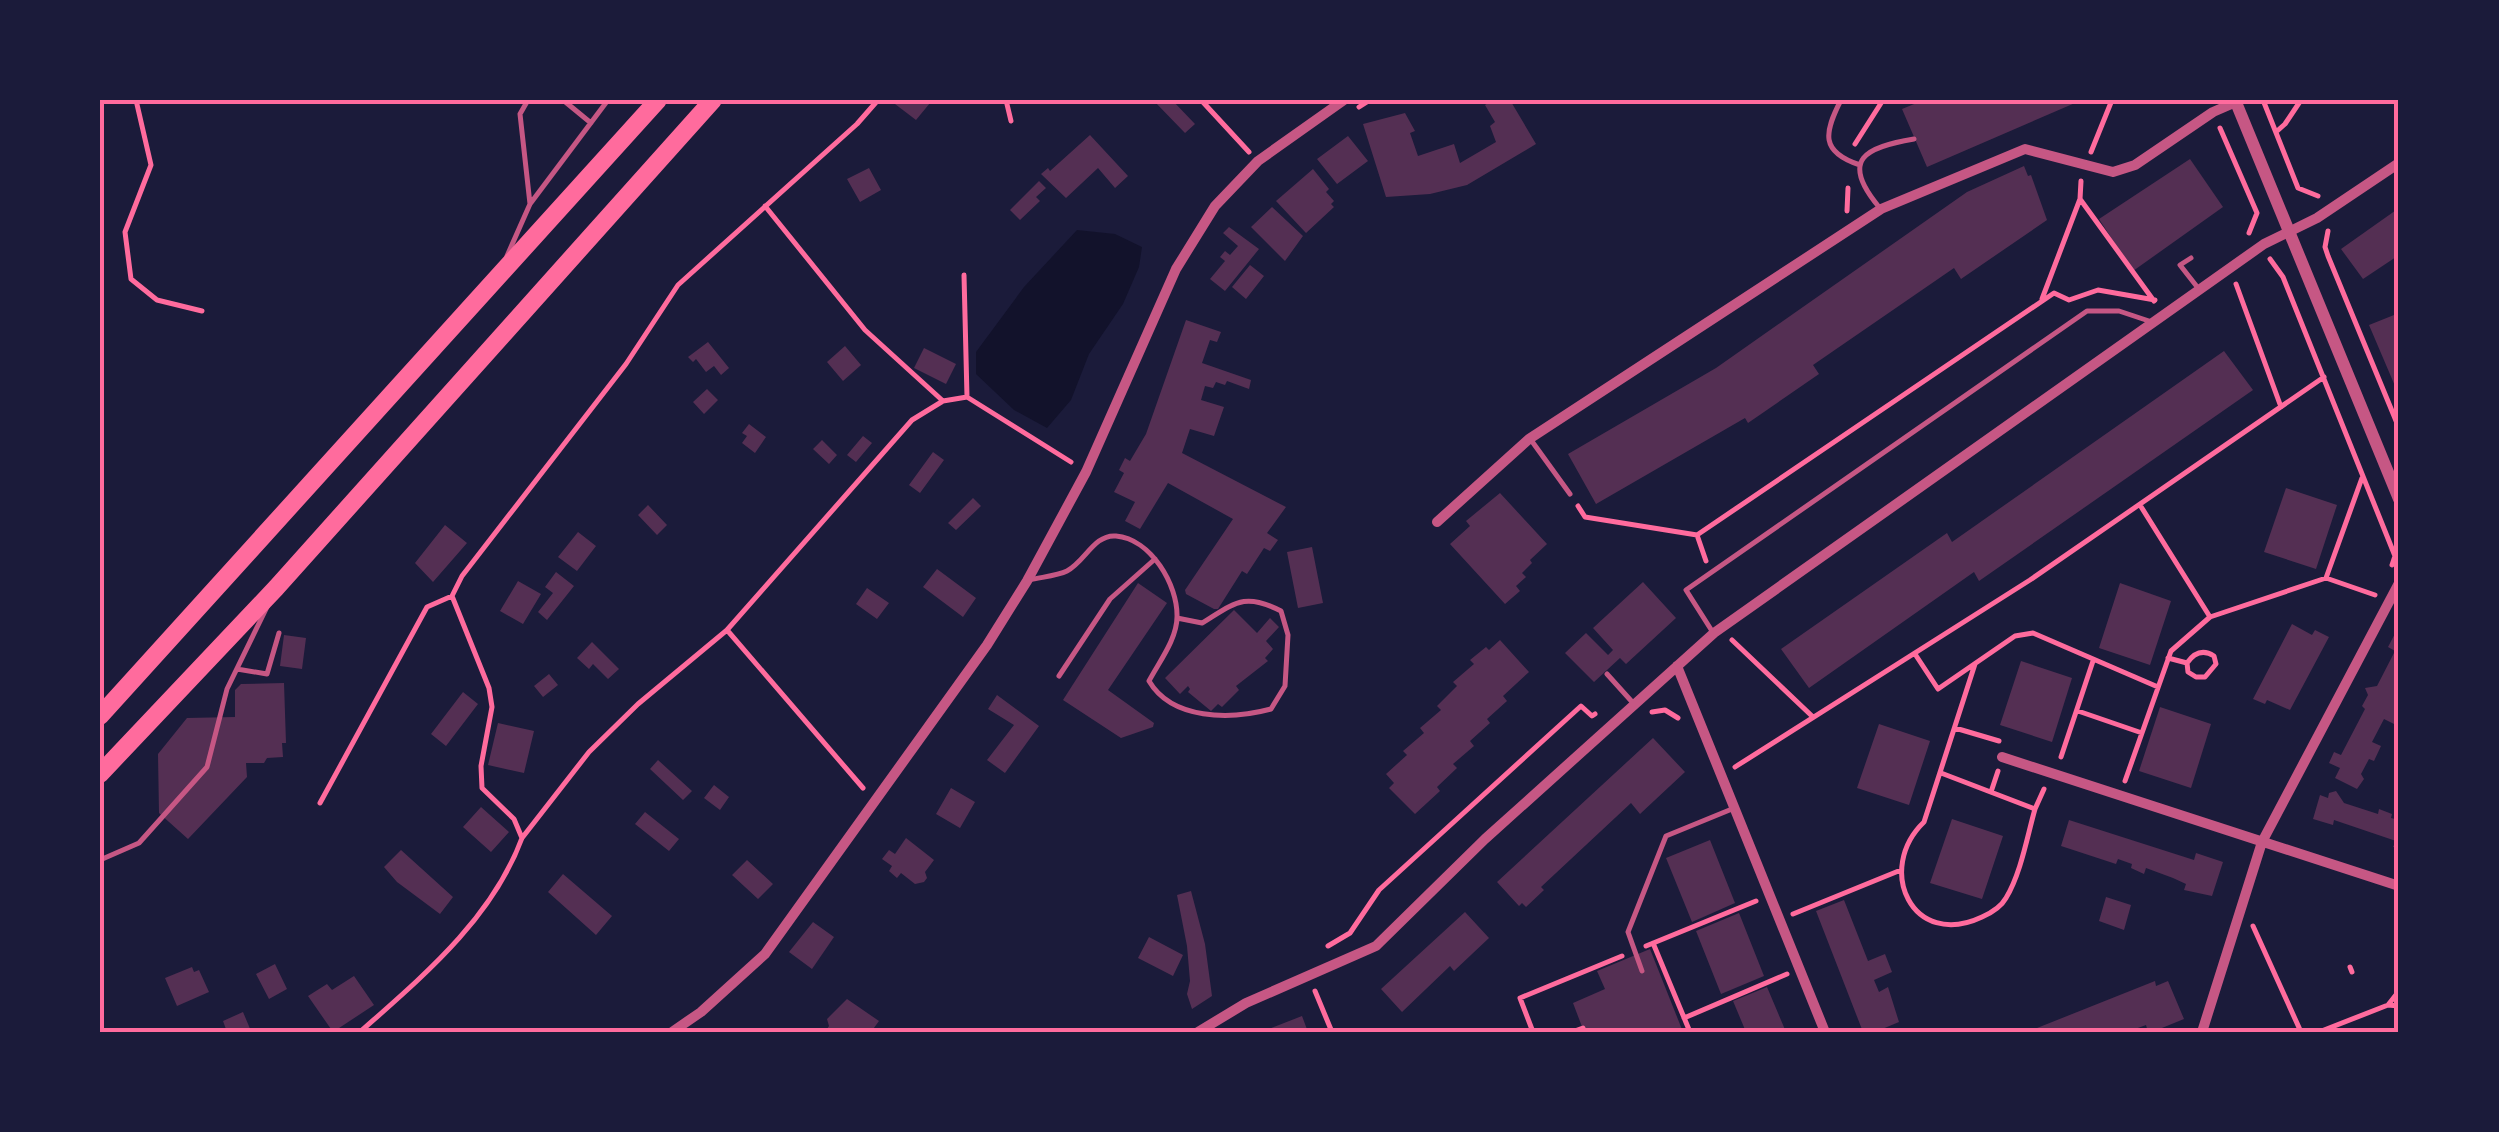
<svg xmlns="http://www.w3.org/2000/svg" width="2499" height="1132" viewBox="0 0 2499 1132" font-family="Rubik,sans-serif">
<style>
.water{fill:#12122b}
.building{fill:#542f53}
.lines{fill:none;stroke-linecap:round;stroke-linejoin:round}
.path{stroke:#ff6b9d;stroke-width:5}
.service{stroke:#c65784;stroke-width:5}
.minor{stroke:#c65784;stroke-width:10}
.tertiary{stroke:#c65784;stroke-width:12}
.trunk{stroke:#ff6b9d;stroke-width:18}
.neatline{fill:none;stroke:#ff6b9d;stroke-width:4}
</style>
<rect width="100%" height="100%" fill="#1b1b3a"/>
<path class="water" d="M1077 230 1115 234 1142 247 1139 267 1123 304 1089 354 1071 400 1047 428 1014 410 976 374V352L1024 287Z"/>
<path class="building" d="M898 100H926L930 103 916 120 895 104Z
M1153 100H1172L1195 124 1185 133Z
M1492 100H1510L1536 144 1467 185 1430 194 1386 197 1363 124 1405 113 1415 131 1410 133 1418 156 1454 144 1460 163 1496 142 1490 126 1495 122 1485 105Z
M1924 100H2082L1927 167 1902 109Z
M1090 135 1128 176 1115 188 1098 168 1066 198 1041 174 1048 168 1050 171Z
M1348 136 1368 161 1337 184 1317 159Z
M2190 159 2223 207 2133 271 2099 219Z
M2024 166 2028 176 2031 175 2047 220 1961 279 1954 268 1813 365 1819 374 1748 423 1745 418 1596 504 1568 454 1716 368 1967 192Z
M869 168 881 190 860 202 847 179Z
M1313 169 1329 189 1326 192 1334 201 1331 204 1334 207 1306 233 1276 201Z
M1039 181 1046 188 1036 197 1040 201 1020 220 1010 210Z
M1272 207 1303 236 1285 261 1251 227Z
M2399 208V255L2363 279 2341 249Z
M1229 227 1259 249 1225 291 1210 279 1225 261 1220 257 1225 251 1230 255 1238 246 1223 233Z
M1250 265 1264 276 1246 299 1232 287Z
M2399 313V385L2395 386 2369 325Z
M1186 320 1221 332 1217 342 1210 340 1202 363 1251 380 1249 389 1227 381 1225 385 1216 382 1213 388 1205 386 1201 400 1224 407 1214 436 1190 429 1182 453 1286 507 1267 533 1278 540 1270 551 1264 548 1247 574 1242 571 1218 609H1214L1186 594 1185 590 1233 519 1168 483 1140 529 1125 521 1135 502 1114 492 1124 473 1119 470 1125 458 1130 461 1146 434Z
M708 342 729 368 721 375 714 366 706 372 696 359 693 362 688 357Z
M845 346 861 365 843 381 827 362Z
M924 348 956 364 946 384 914 368Z
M2224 351 2253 390 1979 581 1974 572 1809 688 1781 649 1947 533 1952 542Z
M707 389 718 400 704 414 693 402Z
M749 424 766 437 755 453 742 443 747 436 742 433Z
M863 436 872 443 856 462 847 455Z
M822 440 837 455 829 464 813 449Z
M933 452 944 460 920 493 909 485Z
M2286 488 2337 505 2316 569 2264 552Z
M1500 493 1547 544 1530 560 1532 563 1522 573 1526 577 1516 586 1520 591 1505 604 1450 544 1470 526 1466 521Z
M973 498 981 506 956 530 948 523Z
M648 505 667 525 657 535 638 515Z
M445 525 467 543 433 582 415 563Z
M578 532 596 546 577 571 558 557Z
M1312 547 1323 603 1298 608 1287 552Z
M937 569 976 598 963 617 923 587Z
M556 572 574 586 547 620 538 612 553 593 545 587Z
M518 581 541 594 523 624 500 611Z
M1643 582 1676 618 1626 664 1620 658 1594 682 1565 653 1586 633 1608 655 1613 650 1593 628Z
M1138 583 1167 603 1108 690 1154 723 1153 727 1121 738 1063 700Z
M2120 583 2171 601 2150 665 2099 648Z
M867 588 889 603 877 619 856 604Z
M1234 610 1257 633 1270 618 1279 627 1266 641 1273 649 1265 658 1268 661 1236 686 1239 690 1222 707 1218 704 1211 711 1188 692 1190 689 1188 686 1180 694 1165 678Z
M2292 624 2312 635 2315 630 2329 637 2290 710 2267 700 2265 704 2253 699Z
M2399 626V713L2394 724 2384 719 2372 742 2381 746 2374 761 2369 759 2361 774 2364 779 2357 789 2335 778 2340 768 2329 763 2334 752 2341 755 2365 709 2362 706 2368 695 2365 688 2377 686 2395 651 2388 647Z
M284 635 306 638 302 669 280 666Z
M1500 640 1529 672 1503 696 1507 701 1487 719 1490 723 1470 741 1474 746 1453 764 1457 768 1437 787 1440 791 1415 814 1389 788 1394 783 1386 774 1407 755 1403 751 1424 733 1420 728 1441 710 1437 706 1457 686 1453 682 1474 664 1470 660 1486 647 1489 650Z
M592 642 619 669 608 679 593 664 589 669 577 658Z
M2021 661 2072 678 2052 742 2000 725Z
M549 674 558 685 543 697 534 686Z
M284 683 286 743H282L283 757 267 758 264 763H246L247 777 188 839 159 813 158 754 187 718 235 717V690L241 684Z
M463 692 478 704 446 746 431 734Z
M997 695 1039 726 1005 773 987 760 1014 725 988 709Z
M2160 707 2211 724 2191 788 2139 771Z
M498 723 534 731 524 773 488 765Z
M1879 724 1930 741 1909 805 1857 788Z
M1653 738 1685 772 1640 814 1631 803 1541 887 1544 890 1526 907 1522 903 1519 906 1497 882Z
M658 760 692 791 683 800 650 769Z
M714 785 729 797 720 810 704 798Z
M951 788 975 802 960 828 936 814Z
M2336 791 2344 803 2378 814 2379 809 2392 814 2391 818 2399 820V848L2393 847 2396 841 2334 820 2333 825 2313 819 2320 795 2328 798 2329 793Z
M481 807 509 832 491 852 463 827Z
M645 812 679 839 669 851 635 824Z
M1952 819 2003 836 1982 899 1930 883Z
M2069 820 2194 860 2196 853 2223 862 2212 896 2184 890 2186 884 2173 878 2146 868 2144 874 2131 868 2132 864 2118 859 2116 864 2061 846Z
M906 838 934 860 925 872 927 878 924 882 915 884 901 873 897 878 889 871 892 866 882 859 889 850 895 854Z
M1710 840 1735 903 1692 922 1666 858Z
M401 850 453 897 440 914 397 882 384 867Z
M747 860 773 884 758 899 732 875Z
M563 874 612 916 596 935 548 892Z
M1191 891 1205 944 1212 996 1192 1009 1187 994 1190 981 1187 946 1177 895Z
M2106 897 2131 905 2124 930 2099 921Z
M1844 900 1868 961 1885 954 1892 972 1874 980 1879 992 1888 987 1899 1022 1875 1032H1863L1816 911Z
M1465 912 1489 938 1454 971 1450 966 1402 1012 1381 989Z
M1739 913 1764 976 1721 994 1696 931Z
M813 922 834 937 812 969 789 952Z
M1149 937 1183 955 1173 976 1138 958Z
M1650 949 1683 1032H1584L1573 1003 1605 989 1597 971Z
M275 964 287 989 269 999 256 974Z
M192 967 194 972 199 970 209 992 177 1006 165 978Z
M354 976 374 1005 333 1032 308 996 327 984 332 990Z
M2155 981 2156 986 2168 981 2184 1019 2152 1032H2148L2146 1025 2127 1032H2027Z
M1767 987 1786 1032H1746L1733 1001Z
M847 999 879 1021 871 1032H825L829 1026 827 1019Z
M243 1012 251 1031 227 1032 223 1021Z
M1302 1016 1308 1032H1261Z"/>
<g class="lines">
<path class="path" d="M136 100 151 165 125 232 131 279 157 300 202 311
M1006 100 1011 121
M1201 100 1249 152
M2263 100 2298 188 2318 196
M1359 107 1370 100
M2220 128 2257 213 2249 233
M2276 132 2285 124 2301 100
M1855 144 1883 100
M2091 152 2112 100
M2081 181 2080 199 2154 301
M765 206 865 330 943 401
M1847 211 1848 188
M2328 231 2325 247 2328 256 2399 428
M2270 259 2283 277 2395 556 2392 565
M964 275 967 397
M2236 284 2281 407
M2042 299 2080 199
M2140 505 2210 617
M1578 506 1585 517 1697 535 1706 561
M1697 535 2054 293 2069 300 2098 290 2155 300
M2326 578 2362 478
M727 630 863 788
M1732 640 1813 717
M1915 654 1938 689 2015 636 2033 633 2158 687
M2168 658 2187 663 2188 672 2196 677H2205L2216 664 2214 656C2203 649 2194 653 2187 663
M2078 711 2142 733
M1652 712 1665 710 1678 718
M1955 728 1999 741
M2061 757 2093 661
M1735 767 2030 580 2324 377
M1941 773 2035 809C2027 837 2021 873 2006 898 2001 907 1991 913 1982 917 1912 950 1875 869 1924 822L1975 664
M2125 781 2171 651 2210 617 2326 578 2375 595
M1991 792 1998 771
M320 803 427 607 452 596
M2035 809 2044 789
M522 838 589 752 638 704 727 630 912 420 943 401 967 397 1071 462
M1793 914 1901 870
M2253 926 2301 1032
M1653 943 1690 1032
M1328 946 1350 933 1379 890 1581 706 1592 716 1595 714
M1646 946 1756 901
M2350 967 2352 972
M1315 991 1332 1032
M2388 1005 2399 991
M1684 1018 1787 974
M360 1032C423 976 492 919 522 838L514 819 482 788 481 766 492 707 489 688 452 596 462 576 626 364 678 285 857 124 878 100
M1533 1032 1520 998 1622 956
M1572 1032 1583 1028
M2319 1032 2388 1005 2399 1006"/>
<path class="service" d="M528 100 520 114 530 204
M563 100 591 123
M1841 100C1824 133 1820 152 1860 165
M1879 207C1839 159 1866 147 1914 139
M507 256 530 204 608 100
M2191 258 2180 265 2198 288
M1531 440 1570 494
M1029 580C1041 577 1057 576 1067 571 1085 562 1094 534 1116 536 1151 539 1178 585 1177 617 1177 639 1159 662 1149 681 1172 720 1230 720 1271 709L1285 686 1288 635 1281 611C1244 592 1235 603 1202 623L1177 618
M1712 631 1686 590 2087 311H2119L2152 322
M237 669 267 674 279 633
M1607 674 1634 704
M1059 676 1110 599 1155 559
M100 860 139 843 207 767 227 689 267 607
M1642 971 1628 932 1666 836 1732 809"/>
<path class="minor" d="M1437 522 1529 439 1881 209 2025 149 2113 172 2135 165 2213 112 2236 102
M1677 666 1825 1032
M2002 757 2399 886
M672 1032 701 1012 765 954 987 645 1027 581 1086 472 1176 269 1215 206 1258 161 1344 100
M1198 1032 1246 1003 1376 946 1485 839 1714 633 2264 244 2317 218 2399 163
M2202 1032 2262 842 2399 583"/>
<path class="tertiary" d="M2235 100 2399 499"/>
<path class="trunk" d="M100 716 658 100
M100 774 276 588 713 100"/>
</g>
<rect width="2499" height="1132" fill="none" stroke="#1b1b3a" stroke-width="205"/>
<rect x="102" y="102" width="2294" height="928" class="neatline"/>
</svg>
